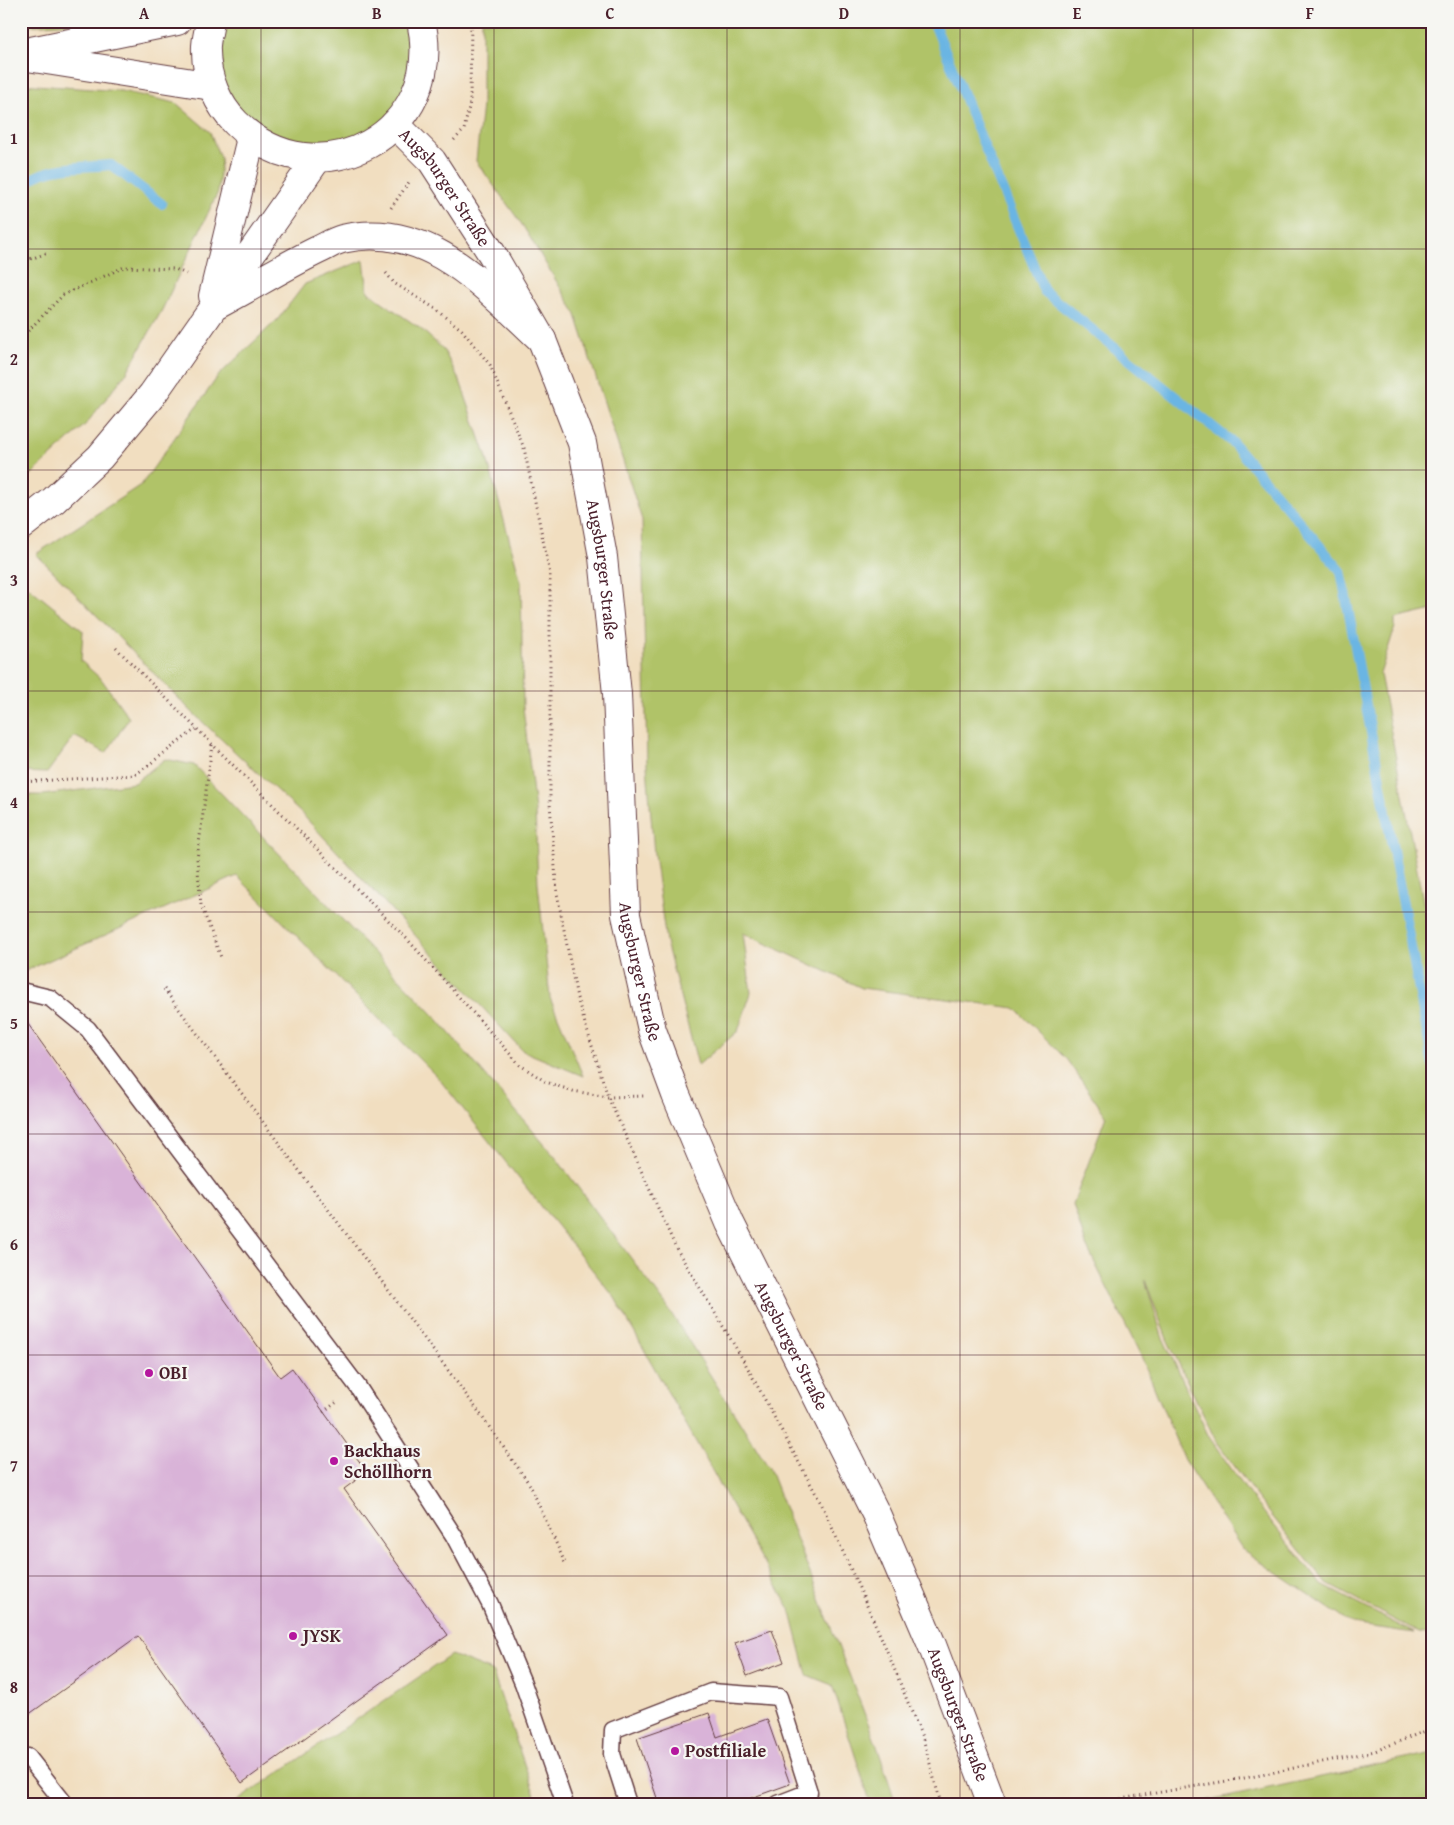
<svg xmlns="http://www.w3.org/2000/svg" width="1454" height="1825" viewBox="0 0 1454 1825" font-family="'Gentium Book Plus',serif">
<style>
.green{fill:#b0c367;stroke:#7d7149}
.lines{fill:none;stroke-linecap:round;stroke-linejoin:round}
.stream{stroke:#6ab5e3;stroke-width:10}
.building{fill:#d9b3d8}
.lane-casing{stroke:#633c41;stroke-width:19}
.secondary-casing{stroke:#633c41;stroke-width:30}
.highway-casing{stroke:#633c41;stroke-width:30}
.path{stroke:#633c41;stroke-width:3;stroke-dasharray:1 4;stroke-linecap:butt}
.lane{stroke:#fff;stroke-width:16}
.secondary{stroke:#fff;stroke-width:28}
.highway{stroke:#fff;stroke-width:28}
.grid{fill:none;stroke:#4a1f2b;stroke-width:1;stroke-opacity:0.55}
.poi-dot{fill:#b5179e;stroke:#f6f6f2;stroke-width:2}
.labels{text-anchor:middle;stroke-width:4.5;stroke-linejoin:round;paint-order:stroke}
.street-label{font-size:18px;fill:#4a1f2b;stroke:#f6f6f2}
.poi-label{font-size:18px;font-weight:bold;fill:#4a1f2b;stroke:#f6f6f2;text-anchor:start}
.neatline{fill:none;stroke:#4a1f2b;stroke-width:2}
.grid-label{font-size:16px;text-anchor:middle;font-weight:bold;fill:#4a1f2b}
</style>
<rect width="100%" height="100%" fill="#f6f6f2"/>
<filter id="ink" filterUnits="userSpaceOnUse"><feTurbulence type="fractalNoise" baseFrequency=".02" numOctaves="2"/><feDisplacementMap in="SourceGraphic" scale="10" xChannelSelector="R" yChannelSelector="G"/><feConvolveMatrix kernelMatrix="1 2 1 2 8 2 1 2 1" color-interpolation-filters="sRGB"/></filter>
<filter id="wash" filterUnits="userSpaceOnUse"><feTurbulence type="fractalNoise" baseFrequency=".0096" numOctaves="4" result="noise"/><feDisplacementMap in="SourceGraphic" scale="20" xChannelSelector="R" yChannelSelector="G"/><feGaussianBlur stdDeviation="1.12" result="paint"/><feColorMatrix in="noise" values="0 0 0 0 0 0 0 0 0 0 0 0 0 0 0 0 0 1.4 0 .05"/><feComposite in="paint" operator="in"/></filter>
<g filter="url(#wash)">
<rect width="100%" height="100%" fill="#f1dec0"/>
<path class="green" d="M21 21H117L21 26Z
M210 21H421L395 124 317 159 226 113Z
M482 21H1433V610L1395 619V627L1380 674 1424 906 1433 971V1635L1419 1633 1327 1584 1256 1496 1215 1439 1167 1339 1145 1280 1162 1336 1209 1437 1249 1494 1322 1585 1414 1633 1352 1624 1243 1550 1184 1460 1142 1358 1086 1245 1073 1204 1106 1116 1067 1060 1015 1008 862 988 743 933 751 993 738 1031 698 1065 666 942 654 854 647 766 642 520 575 312 523 226 476 161 482 105Z
M21 84 121 91 176 103 210 132 221 160 218 192 162 310 127 372 86 424 21 484Z
M364 260 368 292 421 329 443 349 460 381 486 455 521 582 523 707 535 811 538 884 550 998 583 1076 523 1051 302 814 194 714 36 554 142 484 219 375 278 319 305 284Z
M21 581 83 631 81 661 102 680 129 718 106 753 74 736 47 773 21 772Z
M165 759 194 765 432 1013 556 1158 666 1305 769 1468 877 1746 896 1804H871L832 1685 807 1675 790 1609 615 1298 439 1079 237 876 21 973V795H43L134 783Z
M451 1655 492 1671 538 1804H233Z
M1433 1753V1804H1195Z"/>
<g class="lines">
<path class="stream" d="M933 21 1044 291 1233 443 1341 571 1433 1065
M21 188C41 164 83 168 111 165L162 204"/>
</g>
<g id="blocks">
<path class="building" d="M23 1017 280 1377 292 1368 367 1472 344 1489 448 1635 242 1783 138 1636 21 1720V1019Z
M772 1630 784 1662 747 1676 735 1643Z
M709 1713 717 1737 767 1719 790 1784 740 1802V1804H659L637 1738Z"/>
</g>
</g>
<g filter="url(#ink)">
<use href="#blocks" fill-opacity="0" stroke="#633c41" stroke-width="1"/>
<g class="lines">
<defs>
<path id="lane" d="M21 991 50 998 88 1029 358 1387 454 1536 490 1604 523 1683 565 1804
M28 1757 65 1804
M628 1804 612 1754 613 1730 711 1692 779 1697 809 1792 807 1804
M778 1804 809 1792"/>
<g id="secondary">
<path d="M210 21C209 31 205 42 206 51 206 78 218 105 236 123 318 204 447 132 421 21"/>
<path id="s1" d="M395 124 432 161 492 254 542 340 582 443 603 557 617 694 626 915 652 1030 676 1095 730 1223 877 1516 932 1645 992 1804"/>
</g>
<path id="highway" d="M31 51 177 21
M21 56 212 86
M213 296 251 138
M217 305C251 287 283 267 318 250 325 247 334 241 342 239 428 219 486 288 542 340
M21 526 54 500 100 457 152 395 317 159"/>
</defs>
<use href="#lane" class="lane-casing"/>
<use href="#secondary" class="secondary-casing"/>
<use href="#highway" class="highway-casing"/>
<path class="path" d="M454 140 464 130 470 102 471 21
M391 208 409 182
M21 262 48 253
M386 268V273L394 283 436 309 462 330 490 365 524 448 550 574V804L557 893 577 998 608 1097 676 1248 745 1363 822 1505 885 1646 924 1742 941 1804
M21 338 63 295 124 267 175 269 186 274
M116 648 407 939 520 1065 546 1082 573 1091 608 1097 644 1096
M212 745 197 859 201 905 222 960
M21 782 135 775 196 729
M164 989 476 1408 530 1485 565 1563
M323 1412 337 1402
M1091 1804 1256 1776 1375 1751 1433 1728"/>
<use href="#lane" class="lane"/>
<use href="#secondary" class="secondary"/>
<use href="#highway" class="highway"/>
</g>
</g>
<path class="grid" d="M261 21V1804M494 21V1804M727 21V1804M960 21V1804M1193 21V1804M21 249H1433M21 470H1433M21 691H1433M21 912H1433M21 1134H1433M21 1355H1433M21 1576H1433"/>
<g class="poi-dot">
<circle cx="149" cy="1373" r="5"/>
<circle cx="334" cy="1461" r="5"/>
<circle cx="293" cy="1636" r="5"/>
<circle cx="675" cy="1751" r="5"/>
</g>
<g class="labels">
<g class="street-label">
<text dy="6" stroke="none"><textPath href="#s1" startOffset="81">Augsburger Straße</textPath></text>
<text dy="6" stroke="none"><textPath href="#s1" startOffset="501">Augsburger Straße</textPath></text>
<text dy="6" stroke="none"><textPath href="#s1" startOffset="906">Augsburger Straße</textPath></text>
<text dy="6" stroke="none"><textPath href="#s1" startOffset="1311">Augsburger Straße</textPath></text>
<text dy="6" stroke="none"><textPath href="#s1" startOffset="1716">Augsburger Straße</textPath></text>
</g>
<g class="poi-label">
<text x="159" y="1379">OBI</text>
<text x="344" y="1457">Backhaus<tspan x="344" dy="21">Schöllhorn</tspan></text>
<text x="303" y="1642">JYSK</text>
<text x="685" y="1757">Postfiliale</text>
</g>
</g>
<rect width="1454" height="1825" fill="none" stroke="#f6f6f2" stroke-width="55"/>
<rect x="28" y="28" width="1398" height="1770" class="neatline"/>
<g class="grid-label">
<text x="144" y="19">A</text>
<text x="377" y="19">B</text>
<text x="610" y="19">C</text>
<text x="844" y="19">D</text>
<text x="1077" y="19">E</text>
<text x="1310" y="19">F</text>
<text x="14" y="144">1</text>
<text x="14" y="365">2</text>
<text x="14" y="586">3</text>
<text x="14" y="808">4</text>
<text x="14" y="1029">5</text>
<text x="14" y="1250">6</text>
<text x="14" y="1471">7</text>
<text x="14" y="1693">8</text>
</g>
</svg>
